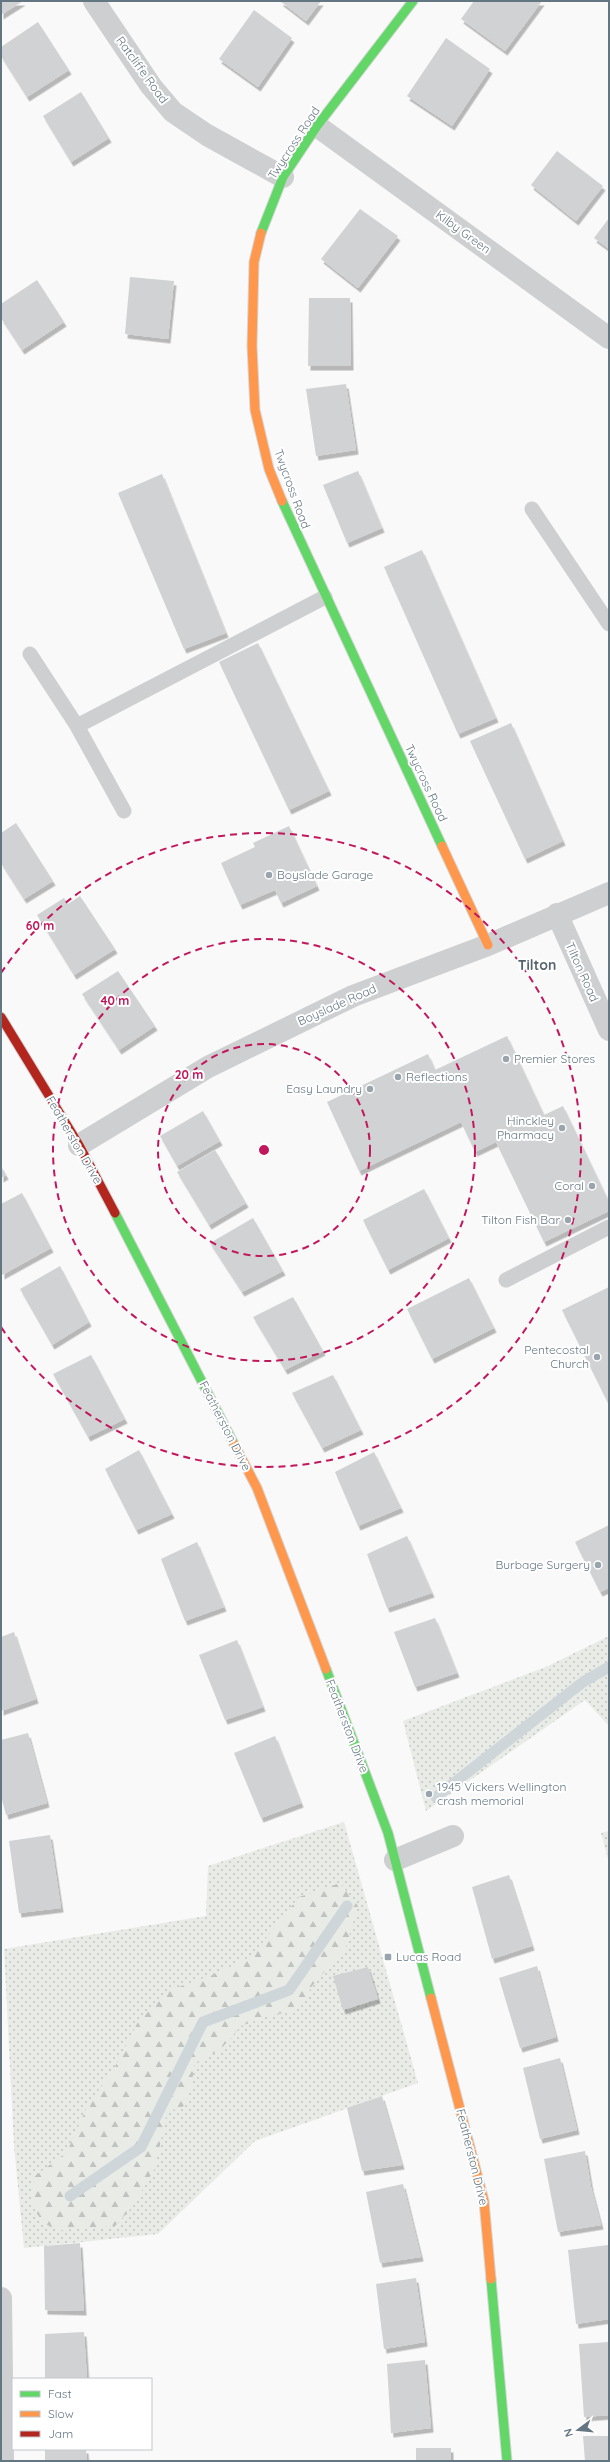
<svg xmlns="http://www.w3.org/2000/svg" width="610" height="2462" viewBox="0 0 610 2462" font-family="Quicksand,sans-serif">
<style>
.grass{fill:url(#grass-dots)}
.forest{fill:url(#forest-firs)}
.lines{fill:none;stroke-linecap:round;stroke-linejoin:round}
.stream{stroke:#ced6d9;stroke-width:11}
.building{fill:#d0d2d3;filter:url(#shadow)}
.fast-casing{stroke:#d5d6d7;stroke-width:11}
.slow-casing{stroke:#d5d6d7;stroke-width:11}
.jam-casing{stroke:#d5d6d7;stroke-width:11}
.lane{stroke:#cecfd0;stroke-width:15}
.street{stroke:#cecfd0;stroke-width:22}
.fast{stroke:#63d668;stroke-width:9}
.slow{stroke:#ff974d;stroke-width:9}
.jam{stroke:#b3261e;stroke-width:9}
.ring{fill:none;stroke:#c2185b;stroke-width:2;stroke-dasharray:7 5}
.poi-dot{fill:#99a4ac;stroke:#fff;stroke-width:1.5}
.labels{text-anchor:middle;stroke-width:4;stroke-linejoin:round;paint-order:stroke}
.street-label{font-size:12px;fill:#657683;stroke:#fff}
.poi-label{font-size:12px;fill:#657683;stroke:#fff;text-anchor:end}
.quarter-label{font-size:14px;font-weight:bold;fill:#57646e;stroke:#fff}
.centre{fill:#c2185b;stroke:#fff;stroke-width:2}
.ring-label{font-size:12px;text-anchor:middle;font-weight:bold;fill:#c2185b;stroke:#fff;stroke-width:4;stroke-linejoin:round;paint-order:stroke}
</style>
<defs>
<pattern id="grass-dots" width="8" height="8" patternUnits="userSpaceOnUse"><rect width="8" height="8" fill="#e8ebe6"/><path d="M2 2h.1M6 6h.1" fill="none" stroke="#c0c3c0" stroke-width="1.8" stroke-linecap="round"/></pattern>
<pattern id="forest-firs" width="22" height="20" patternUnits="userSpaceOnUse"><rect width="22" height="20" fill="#e8ebe6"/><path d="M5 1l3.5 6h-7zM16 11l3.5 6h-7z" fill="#c0c3c0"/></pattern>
<filter id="shadow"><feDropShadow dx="2.5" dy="4.5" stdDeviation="0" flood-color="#0004"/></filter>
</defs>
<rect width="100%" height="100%" fill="#f9f9f9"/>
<path class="grass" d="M609 1636V1726L585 1700 426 1811 403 1721 548 1666Z
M344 1822 418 2083 255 2141 158 2234 24 2248 14 2146 4 1949 206 1916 208 1866Z
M609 1831V1863L601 1833Z"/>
<path class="forest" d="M340 1883 358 1906 346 1947 312 1986 302 2005 289 2013 274 2014 241 2026 220 2050 195 2063 191 2087 184 2106 167 2112 155 2168 133 2206 115 2226 61 2230 42 2223 31 2200V2179L67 2152 87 2107 115 2067 138 2022 170 1990 218 1973 252 1956 299 1897Z"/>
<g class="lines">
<path class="stream" d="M436 1797 583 1682 609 1667
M70 2196 141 2147 203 2022 289 1990 347 1906"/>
</g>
<path class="building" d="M1 1H23L1 15Z
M280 1H321L306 21Z
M474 1H542L505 51 461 19Z
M254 10 292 38 258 87 219 59Z
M38 22 69 70 27 97 1 56V47Z
M446 38 490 69 452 126 407 96Z
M81 92 109 138 71 162 43 116Z
M557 151 603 186 576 221 531 185Z
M360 209 398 236 358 288 321 259Z
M609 218V249L594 238Z
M130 277 174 281 168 339 125 334Z
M37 280 64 322 22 350 1 318V304Z
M309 298H350L351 366H308Z
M346 384 356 450 316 456 306 389Z
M358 471 382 528 347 543 323 485Z
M162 474 226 633 184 649 118 493Z
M422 550 496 718 458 734 384 567Z
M258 643 329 791 289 810 219 662Z
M511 723 563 841 525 859 470 741Z
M16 823 53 881 24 899 1 863V833Z
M289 826 317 886 281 903 275 890 240 905 221 863 255 847 253 843Z
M80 896 115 949 74 975 37 915 64 898 68 904Z
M118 971 155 1026 119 1050 82 994Z
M507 1036 544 1115 563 1106 609 1202V1211L544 1242 496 1142 475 1152 461 1122 359 1171 327 1102 428 1054 435 1070Z
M203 1111 220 1141 177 1166 160 1136Z
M215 1150 246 1203 209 1225 177 1172Z
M1 1166 6 1175 1 1178Z
M424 1189 449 1238 388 1270 363 1220Z
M22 1193 51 1248 2 1275 1 1204Z
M253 1218 283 1271 242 1292 210 1243Z
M60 1266 89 1322 52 1345 20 1289Z
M469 1278 494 1328 432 1359 407 1309Z
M609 1287V1405L562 1310Z
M293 1297 323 1351 285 1370 253 1317Z
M91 1355 125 1419 88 1437 53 1374Z
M333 1375 361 1430 322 1448 292 1393Z
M139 1450 172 1514 136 1530 105 1469Z
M374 1452 401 1508 358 1526 335 1472Z
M609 1525V1588L600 1592 575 1542Z
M407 1536 432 1593 387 1608 367 1554Z
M197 1542 224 1607 185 1621 161 1559Z
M435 1618 457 1673 415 1687 394 1632Z
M14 1632 36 1699 1 1711V1637Z
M237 1640 263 1707 225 1720 199 1655Z
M28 1733 47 1803 6 1815 1 1796V1740Z
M275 1736 301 1803 261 1818 234 1753Z
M50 1835 61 1908 19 1913 9 1841Z
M509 1875 532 1946 492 1959 472 1887Z
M537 1966 556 2037 520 2048 499 1978Z
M368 1967 378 1999 343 2010 333 1976Z
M560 2058 577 2130 540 2139 523 2068Z
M382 2096 402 2165 362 2171 347 2108Z
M585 2151 591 2187 601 2225 558 2232 544 2159Z
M403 2184 421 2257 380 2263 366 2192Z
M80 2243 84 2311 45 2310 44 2246Z
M608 2245 609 2319 576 2324 568 2250Z
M416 2278 425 2342 384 2349 376 2284Z
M84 2332 87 2379H45V2334Z
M609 2342V2415L584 2417 579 2344Z
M425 2360 431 2428 391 2433 387 2364Z
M583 2436H609V2461H585Z
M416 2448H451V2461H416Z
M45 2449H86L87 2461H45Z"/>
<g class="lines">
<defs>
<path id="fast" d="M261 233 283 177 317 126 413 1
M282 501 442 846
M115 1213 234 1444
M326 1669 388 1833 431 1998
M491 2279 507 2461"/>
<path id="slow" d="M261 233 254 262 252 346 255 410 269 469 282 501
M442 846 488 945
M234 1444 257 1488 326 1669
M431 1998 484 2201 491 2279"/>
<path id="jam" d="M1 1017 79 1145 115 1213"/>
</defs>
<use href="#fast" class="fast-casing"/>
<use href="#slow" class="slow-casing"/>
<use href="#jam" class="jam-casing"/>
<path class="lane" d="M532 509 609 624
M30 654 77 726 124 811
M77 726 325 597
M506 1280 609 1227"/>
<path class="street" d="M94 1 151 86 173 112 207 135 283 177
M317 126 609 338
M557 914 609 1030
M79 1145 208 1067 353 996 488 945 609 893
M395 1860 453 1836
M1 2298 3 2461"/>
<use href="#fast" class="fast"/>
<use href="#slow" class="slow"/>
<use href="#jam" class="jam"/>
</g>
<g class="ring">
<circle cx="264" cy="1150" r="106"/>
<circle cx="264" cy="1150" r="211"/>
<path d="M1 973A317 317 0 1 1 1 1327"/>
</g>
<g class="poi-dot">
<circle cx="269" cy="875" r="4"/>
<circle cx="506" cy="1059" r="4"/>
<circle cx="398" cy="1077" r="4"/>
<circle cx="370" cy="1089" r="4"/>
<circle cx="562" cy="1128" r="4"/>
<circle cx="592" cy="1186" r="4"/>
<circle cx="568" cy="1220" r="4"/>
<circle cx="597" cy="1357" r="4"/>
<circle cx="598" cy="1565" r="4"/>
<circle cx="429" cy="1794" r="4"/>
<rect x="384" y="1953" width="8" height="8" rx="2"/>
</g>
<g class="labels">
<g class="street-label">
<text transform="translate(142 70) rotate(54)" y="4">Ratcliffe Road</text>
<text transform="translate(294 143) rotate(-57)" y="4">Twycross Road</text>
<text transform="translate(463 232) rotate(36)" y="4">Kilby Green</text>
<text transform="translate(292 489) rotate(70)" y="4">Twycross Road</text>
<text transform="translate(426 783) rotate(65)" y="4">Twycross Road</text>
<text transform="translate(582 972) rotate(66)" y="4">Tilton Road</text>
<text transform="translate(337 1005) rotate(-24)" y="4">Boyslade Road</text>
<text transform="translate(74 1140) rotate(60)" y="4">Featherston Drive</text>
<text transform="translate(225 1426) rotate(63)" y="4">Featherston Drive</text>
<text transform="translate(347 1726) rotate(69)" y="4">Featherston Drive</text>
<text transform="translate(472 2157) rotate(76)" y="4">Featherston Drive</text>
</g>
<g class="poi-label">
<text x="277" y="879" text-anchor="start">Boyslade Garage</text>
<text x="514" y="1063" text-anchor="start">Premier Stores</text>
<text x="406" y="1081" text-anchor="start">Reflections</text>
<text x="362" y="1093">Easy Laundry</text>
<text x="554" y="1125">Hinckley<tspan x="554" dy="14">Pharmacy</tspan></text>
<text x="584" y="1190">Coral</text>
<text x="560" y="1224">Tilton Fish Bar</text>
<text x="589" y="1354">Pentecostal<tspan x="589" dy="14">Church</tspan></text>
<text x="590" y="1569">Burbage Surgery</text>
<text x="437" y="1791" text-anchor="start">1945 Vickers Wellington<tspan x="437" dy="14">crash memorial</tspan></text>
<text x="396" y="1961" text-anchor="start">Lucas Road</text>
</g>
<g class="quarter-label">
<text x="537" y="970">Tilton</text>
</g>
</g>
<circle cx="264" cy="1150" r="6" class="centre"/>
<g class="ring-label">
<text x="40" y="930">60 m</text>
<text x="115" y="1005">40 m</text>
<text x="189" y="1079">20 m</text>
</g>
<rect width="610" height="2462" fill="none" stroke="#657683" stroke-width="4"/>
<rect x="12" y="2378" width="140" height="72" fill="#ffffff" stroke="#c1c8cd"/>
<rect x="20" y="2391" width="20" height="6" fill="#63d668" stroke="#c1c8cd"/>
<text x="48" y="2398" font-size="12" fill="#657683">Fast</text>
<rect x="20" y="2411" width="20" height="6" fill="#ff974d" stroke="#c1c8cd"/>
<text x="48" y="2418" font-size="12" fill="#657683">Slow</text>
<rect x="20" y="2431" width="20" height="6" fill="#b3261e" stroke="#c1c8cd"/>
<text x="48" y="2438" font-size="12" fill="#657683">Jam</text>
<g transform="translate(578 2430) rotate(254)" stroke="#ffffff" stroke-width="3" paint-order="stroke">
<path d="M0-3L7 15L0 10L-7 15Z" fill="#657683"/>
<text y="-6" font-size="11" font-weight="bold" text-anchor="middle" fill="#657683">N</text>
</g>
</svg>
